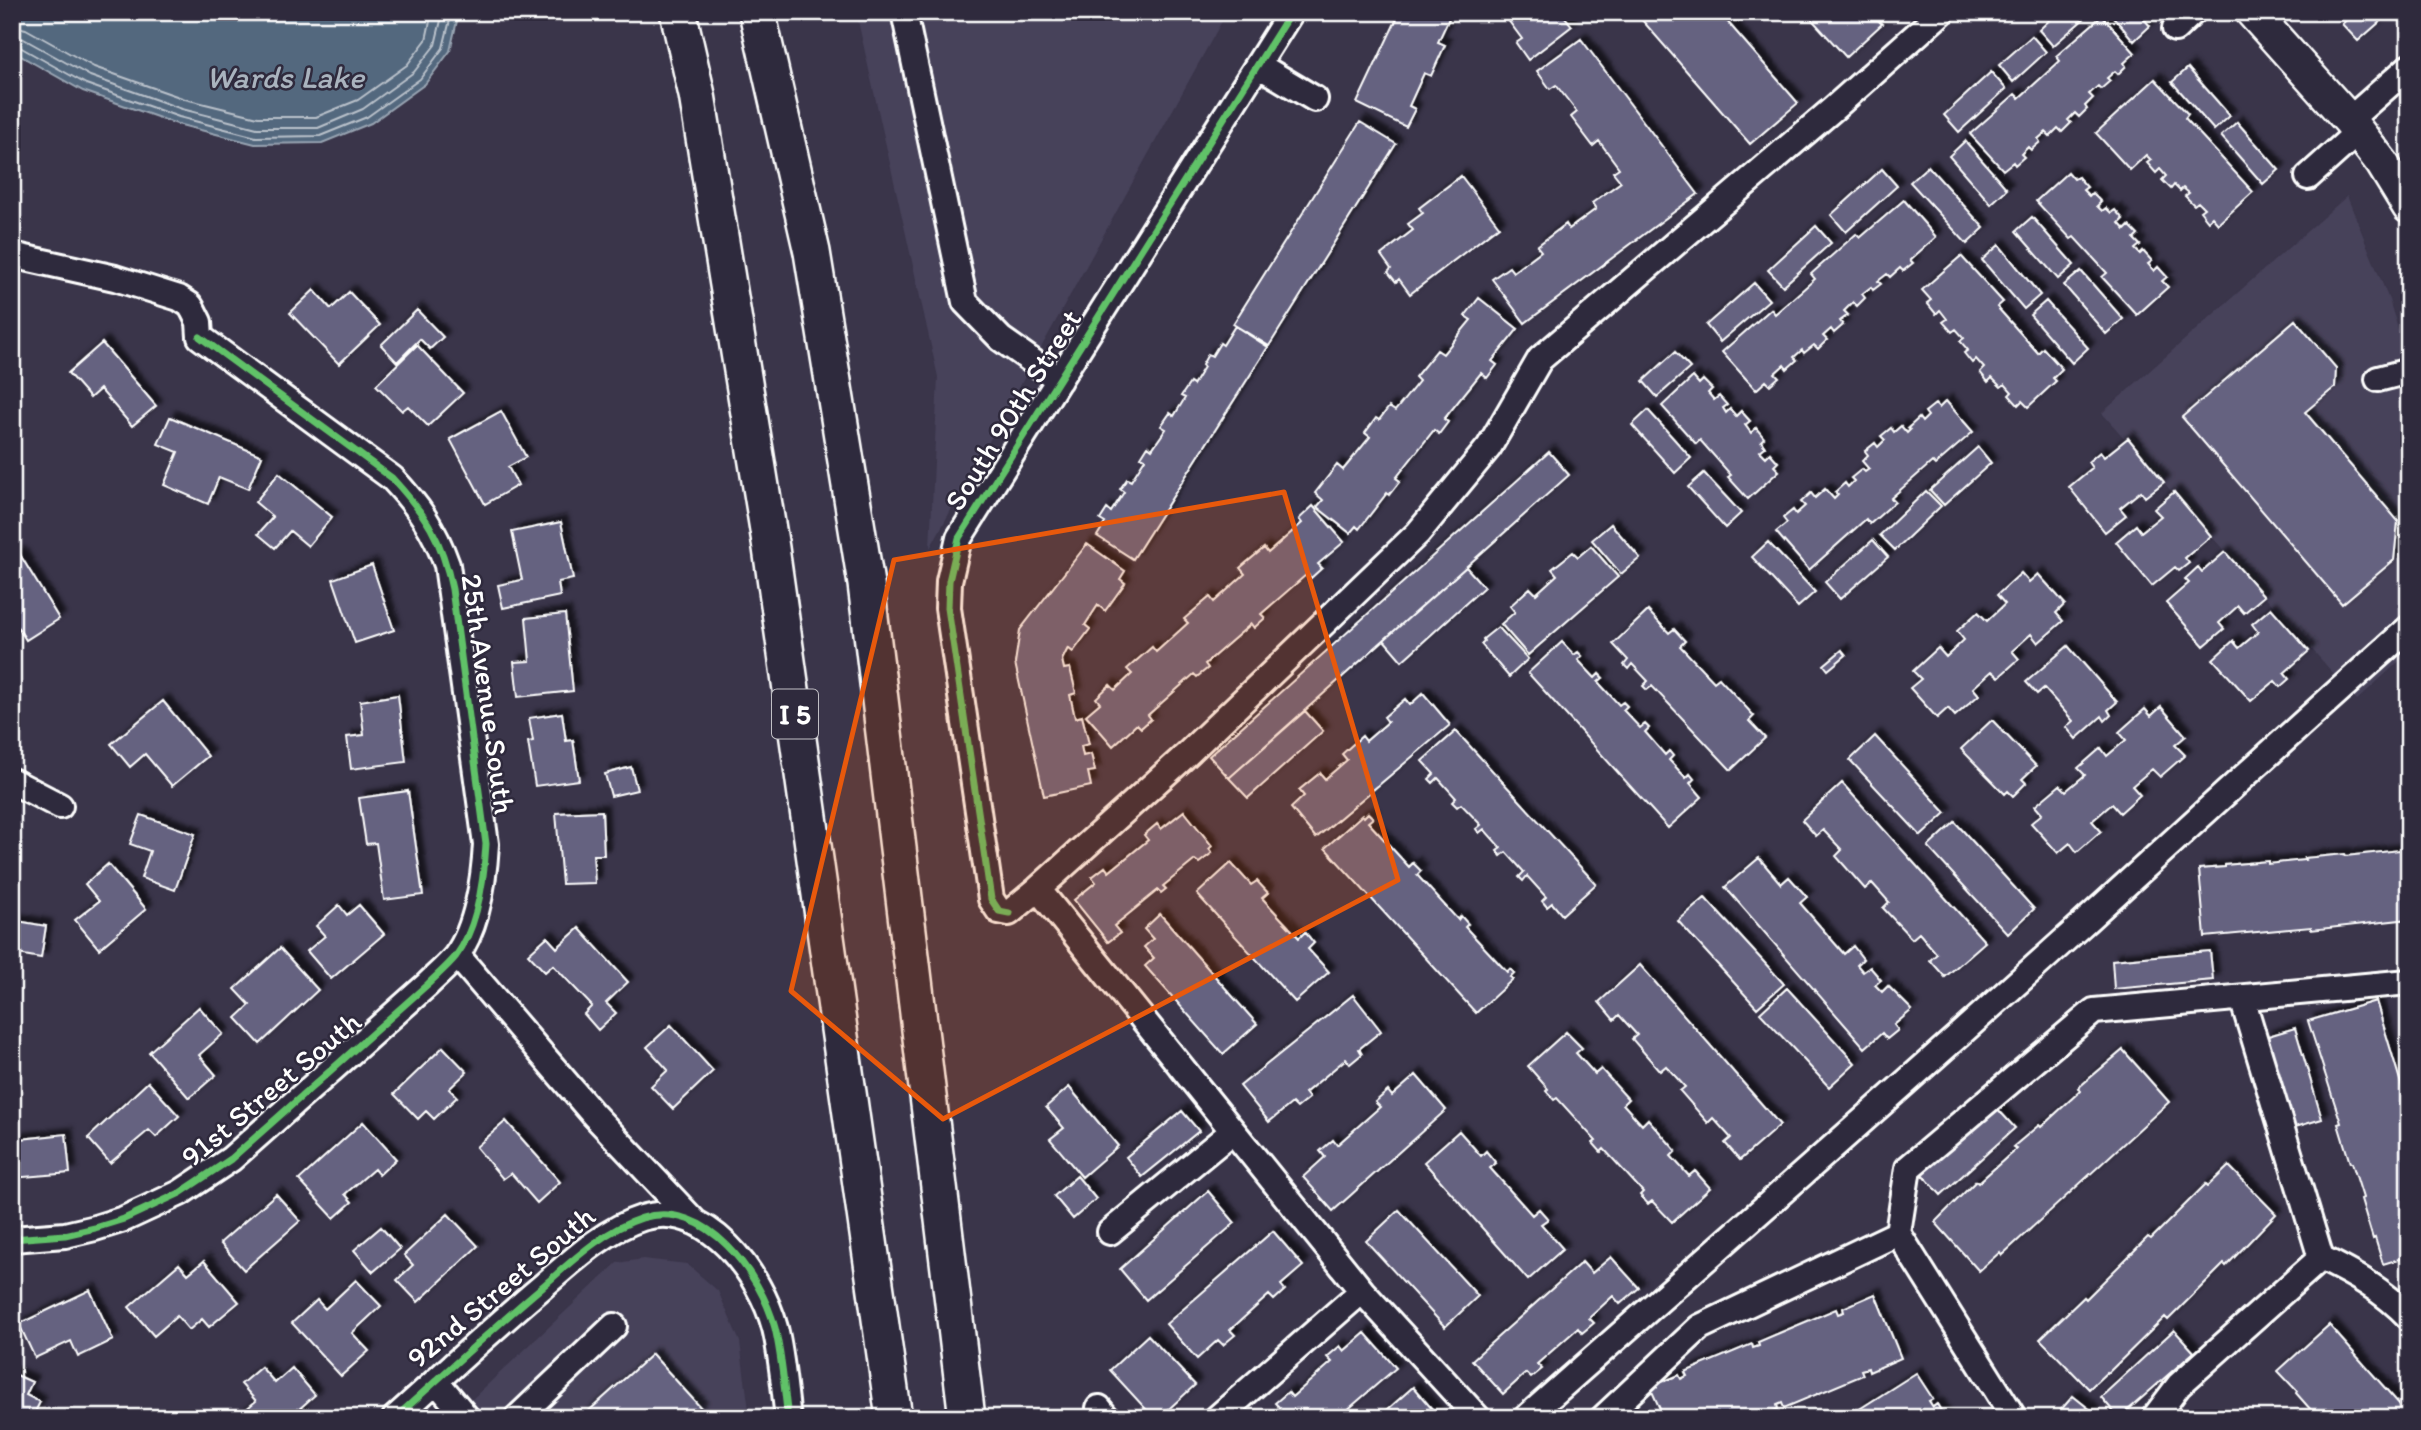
<svg xmlns="http://www.w3.org/2000/svg" width="2421" height="1430" viewBox="0 0 2421 1430" font-family="Itim,sans-serif">
<style>
.built{fill:#47425a}
.water{fill:#53677e;stroke:#98a4b2;stroke-width:2}
.lines{fill:none;stroke-linecap:round;stroke-linejoin:round}
.shore{stroke:#bac2cb;stroke-width:2}
.building{fill:#656280;stroke:#fff;stroke-width:2;filter:url(#shadow)}
.minor-casing{stroke:#fff;stroke-width:30}
.major-casing{stroke:#fff;stroke-width:37}
.highway-casing{stroke:#fff;stroke-width:40}
.minor{stroke:#2f2a3d;stroke-width:24}
.major{stroke:#2f2a3d;stroke-width:32}
.highway{stroke:#2f2a3d;stroke-width:35}
.cycleway-casing{stroke:#2f2a3d;stroke-width:11}
.cycleway{stroke:#61c268;stroke-width:7}
.marked{fill:#e8590c;fill-opacity:0.2;stroke:#e8590c;stroke-width:5;stroke-linejoin:round}
.labels{text-anchor:middle;stroke-width:5;stroke-linejoin:round;paint-order:stroke}
.shield{fill:#2f2a3d;stroke:#c1bfc5;stroke-width:2}
.shield-label{font-size:28px;font-weight:bold;fill:#fff}
.street-label{font-size:30px;fill:#fff;stroke:#2f2a3d}
.water-label{font-size:32px;font-style:italic;fill:#a9b3be;stroke:#2f2a3d}
</style>
<defs>
<filter id="shadow"><feDropShadow dx="6" dy="-6" stdDeviation="2" flood-color="#0009"/></filter>
</defs>
<rect width="100%" height="100%" fill="#3a354a"/>
<filter id="ink" filterUnits="userSpaceOnUse"><feTurbulence type="fractalNoise" baseFrequency=".0143" numOctaves="2"/><feDisplacementMap in="SourceGraphic" scale="14" xChannelSelector="R" yChannelSelector="G"/><feConvolveMatrix kernelMatrix="1 2 1 2 8 2 1 2 1" color-interpolation-filters="sRGB"/></filter>
<g filter="url(#ink)">
<path class="built" d="M856 12H1227L930 548 938 377Z
M2347 196 2389 300 2409 364V652L2357 700 2102 413Z
M643 1259 687 1264 718 1291 740 1342 750 1418H452L617 1263Z"/>
<path class="water" d="M12 12H459L450 51 425 84 371 123 322 143 255 144 177 124 83 91 12 51Z"/>
<g class="lines">
<path class="shore" d="M12 26 26 29 94 67 185 99 258 117H316L358 100 407 65 426 40 432 12
M12 37 22 38 90 76 182 109 257 128H318L363 109 414 72 435 45 443 12
M12 45 18 46 86 84 179 117 256 137 320 136 367 117 420 79 443 48 452 12"/>
</g>
<path class="building" d="M1400 12H1452L1438 42 1445 45 1431 76 1424 73 1409 106 1415 109 1406 127 1357 103Z
M1502 12H1561L1572 26 1528 60 1516 43 1522 39Z
M1635 12H1719L1798 103 1750 144Z
M1805 12H1889L1879 21 1882 24 1846 57Z
M2058 12H2081L2086 17 2053 46 2039 30Z
M2109 12H2138L2150 26 2134 41Z
M2355 12H2390V13L2358 41 2342 24Z
M2102 16 2135 53 2124 63 2126 66 2118 74 2115 71 2107 78 2110 81 2101 89 2098 86 2089 94 2093 98 2085 106 2087 109 2079 117 2075 113 2068 120 2071 123 2062 132 2058 128 2050 136 2046 132 2038 139 2040 142 2031 150 2028 147 2021 154 2024 157 2015 165 2013 162 2003 170 1970 134 2015 94 2019 98 2060 61 2056 56Z
M2032 36 2046 52 2013 82 1999 65Z
M1581 39 1698 194 1525 323 1492 279 1509 267 1513 272 1541 251 1537 246 1566 224 1569 229 1596 209 1592 203 1621 182 1613 172 1619 168 1599 141 1593 146 1571 117 1577 112 1556 85 1550 89 1537 71Z
M2188 68 2230 116 2214 130 2172 82Z
M1991 72 2006 89 1959 132 1944 115Z
M2155 79 2188 114 2185 118 2253 192 2218 224 2212 217 2208 221 2200 211 2204 208 2198 202 2194 205 2185 196 2189 193 2183 188 2180 191 2174 185 2171 189 2162 180 2166 176 2160 169 2156 173 2147 163 2151 160 2146 155 2130 170 2096 133Z
M1360 122 1396 144 1269 346 1233 324Z
M2237 122 2279 170 2263 184 2221 136Z
M1965 141 2007 189 1991 204 1949 156Z
M1928 166 1984 228 1967 244 1910 182Z
M1882 169 1897 186 1846 232 1831 215Z
M2068 172 2074 179 2078 177 2087 187 2083 190 2089 196 2092 193 2101 202 2097 206 2102 211 2106 208 2111 213 2115 210 2123 219 2119 223 2125 230 2129 226 2138 235 2134 239 2140 245 2135 249 2140 254 2143 251 2152 261 2148 264 2154 271 2158 267 2167 277 2162 281 2168 287 2137 315 2102 277 2107 273 2074 237 2071 239 2036 201Z
M1461 176 1499 226 1410 294 1399 279 1396 282 1388 272 1391 269 1381 255 1413 230 1408 224 1423 213 1419 208Z
M1904 200 1936 237 1910 260 1913 263 1903 271 1900 268 1890 277 1887 274 1878 281 1881 284 1873 290 1871 287 1862 294 1865 298 1857 306 1853 302 1844 311 1848 315 1840 321 1843 325 1834 333 1831 329 1823 336 1827 340 1818 349 1814 345 1804 353 1802 350 1794 357 1797 360 1787 369 1784 365 1775 373 1779 377 1770 385 1766 381 1756 390 1722 352 1771 309 1775 314 1815 279 1811 274 1856 234 1860 238Z
M2032 217 2074 265 2058 279 2016 231Z
M1816 226 1831 243 1783 286 1768 270Z
M1999 245 2040 295 2024 309 1982 260Z
M1961 256 2003 302 1997 307 2038 353 2043 348 2062 369 2053 378 2056 381 2028 407 2022 401 2018 405 2009 395 2012 392 2005 384 2001 387 1992 378 1988 382 1980 372 1984 368 1976 359 1972 363 1964 353 1968 350 1960 341 1964 338 1956 329 1952 332 1943 322 1947 319 1940 310 1936 314 1927 303 1931 300 1922 290Z
M2081 271 2123 319 2106 334 2064 285Z
M1754 283 1769 300 1720 342 1706 325Z
M314 290 331 309 349 292 380 325 339 364 290 313Z
M1479 298 1518 329 1492 361 1497 365 1487 378 1481 373 1444 419 1448 422 1439 434 1434 430 1396 478 1400 481 1389 495 1387 493 1359 529 1356 526 1350 533 1317 507 1323 500 1315 493 1337 465 1343 470 1370 437 1365 433 1376 418 1379 420 1389 407 1395 411 1419 381 1415 377 1437 350 1443 354 1471 320 1465 316Z
M2046 301 2088 348 2072 363 2030 315Z
M417 310 443 337 430 349 420 339 397 362 381 345Z
M2295 320 2336 368 2335 387 2305 412 2398 521 2394 560 2342 604 2182 417Z
M1235 326 1268 347 1133 559 1097 536 1105 523 1100 520 1107 509 1111 512 1124 492 1120 489 1127 479 1131 481 1145 459 1141 457 1148 446 1152 449 1166 429 1161 426 1170 413 1174 416 1185 398 1181 396 1190 383 1193 385 1204 367 1202 365 1208 354 1212 356 1220 343 1223 345Z
M102 343 156 406 132 426 100 389 90 398 68 373Z
M417 345 463 393 428 426 408 406 402 411 376 385Z
M1675 352 1690 368 1657 397 1643 381Z
M1693 377 1699 384 1703 380 1712 389 1708 393 1714 400 1719 396 1727 405 1723 408 1726 413 1730 409 1736 416 1741 411 1750 421 1745 425 1751 433 1756 428 1764 438 1761 441 1765 447 1760 451 1766 457 1770 453 1778 462 1774 466 1779 471 1748 499 1728 477 1731 475 1700 440 1696 444 1662 406Z
M1946 401 1973 432 1935 465 1932 462 1891 498 1895 502 1870 524 1866 519 1809 570 1776 532 1787 523 1783 518 1793 510 1796 514 1805 506 1801 502 1811 493 1815 498 1825 489 1834 499 1838 495 1835 492 1845 483 1848 487 1854 481 1851 478 1862 469 1865 472 1869 469 1862 461 1868 455 1865 451 1875 443 1878 447 1885 440 1881 436 1891 428 1894 432 1901 426 1907 433 1910 430 1908 428 1919 418 1922 422 1928 416 1925 412 1935 404 1939 408Z
M1648 410 1691 458 1675 473 1632 425Z
M501 411 526 457 508 467 518 485 485 504 450 439Z
M170 417 262 456 248 489 219 477 208 504 164 485 178 452 158 444Z
M2128 438 2164 482 2145 497 2141 491 2120 508 2126 515 2105 532 2069 487 2092 468 2088 462 2100 452 2104 457Z
M1978 447 1991 463 1944 505 1930 490Z
M1549 452 1569 475 1229 778 1209 756Z
M279 473 332 517 308 546 290 531 275 548 258 534 273 517 255 502Z
M1704 473 1741 513 1725 528 1688 487Z
M1926 491 1941 506 1895 550 1880 535Z
M2174 492 2211 536 2185 558 2189 563 2179 571 2175 567 2152 586 2116 542 2136 525 2141 532 2161 516 2154 509Z
M1313 506 1344 542 1318 564 1322 568 1311 578 1307 574 1261 614 1265 618 1254 628 1251 624 1205 664 1208 668 1197 677 1194 674 1148 715 1151 719 1141 728 1137 724 1113 746 1086 715 1100 703 1096 698 1110 685 1115 690 1132 674 1127 669 1152 647 1156 652 1188 623 1184 619 1210 597 1214 602 1245 574 1240 568 1264 548 1268 553 1302 523 1299 519Z
M561 522 573 579 558 582 560 596 503 608 498 585 522 580 512 532Z
M1611 524 1640 558 1621 574 1592 540Z
M1873 540 1888 557 1840 599 1825 582Z
M1768 542 1815 592 1798 607 1752 557Z
M1087 544 1125 571 1120 579 1125 583 1105 611 1098 605 1085 625 1090 629 1073 652 1068 648 1062 660 1064 669 1070 668 1076 693 1070 695 1075 718 1082 716 1089 744 1081 746 1083 756 1091 754 1095 771 1088 772 1091 786 1044 796 1015 663 1020 630Z
M1591 546 1618 577 1528 655 1501 624 1515 612 1510 606 1530 588 1536 594 1557 575 1552 569 1573 552 1578 557Z
M2225 552 2264 596 2244 613 2238 606 2219 623 2224 629 2204 646 2166 603 2189 583 2185 579 2198 567 2202 572Z
M19 553 59 619 26 640 12 618V557Z
M372 565 394 630 355 643 333 579Z
M1466 567 1484 587 1402 661 1384 640Z
M2021 573 2029 582 2038 574 2065 604 2056 613 2063 621 2038 643 2031 634 2012 651 2019 659 1999 677 1992 671 1973 688 1979 695 1955 716 1948 708 1937 718 1910 688 1921 679 1913 671 1938 648 1946 657 1964 640 1957 631 1978 612 1987 621 2005 604 1997 595Z
M2271 608 2309 651 2284 673 2289 679 2280 687 2275 681 2251 701 2213 659 2233 641 2239 648 2258 632 2252 624Z
M1648 611 1669 633 1674 629 1685 641 1680 646 1714 682 1719 678 1754 716 1749 721 1765 738 1731 770 1652 686 1647 690 1643 686 1648 681 1632 664 1628 669 1624 665 1628 660 1613 644Z
M565 614 573 691 518 697 514 662 530 661 526 618Z
M1498 627 1528 659 1509 677 1481 644 1484 641 1483 639Z
M1562 642 1574 655 1578 652 1582 656 1578 660 1595 678 1599 674 1603 678 1598 682 1619 705 1623 702 1627 706 1623 710 1640 728 1645 724 1649 728 1645 732 1665 755 1669 751 1673 756 1669 760 1686 778 1690 774 1694 779 1690 783 1702 797 1668 828 1528 673Z
M2068 646 2117 702 2108 710 2111 715 2105 721 2102 716 2076 739 2066 727 2073 721 2044 688 2037 694 2026 682Z
M1842 650 1846 655 1828 670 1824 665Z
M1423 693 1450 725 1316 838 1291 808 1304 796 1299 790 1320 773 1325 779 1347 760 1342 754 1362 736 1366 741 1388 722 1384 717 1405 699 1410 705Z
M398 695 406 762 351 769 347 737 364 735 360 701Z
M163 701 208 756 172 786 145 754 130 767 111 744Z
M2161 707 2186 736 2175 745 2185 755 2160 777 2152 769 2132 786 2140 795 2120 813 2112 804 2092 821 2101 831 2077 852 2070 843 2058 853 2031 823 2042 814 2035 806 2060 785 2066 791 2085 775 2078 768 2101 748 2107 756 2126 740 2119 732 2145 709 2151 716Z
M1305 711 1323 731 1248 798 1229 778Z
M562 713 566 741 573 740 579 780 535 786 528 742 533 741 529 718Z
M1992 720 2036 766 2022 779 2026 783 2013 796 2008 791 2005 794 1961 749Z
M1456 731 1596 884 1562 915 1552 903 1547 907 1542 901 1546 897 1527 876 1523 881 1519 877 1524 872 1506 852 1501 856 1497 851 1501 848 1484 829 1479 833 1476 829 1481 825 1461 804 1457 807 1452 802 1456 798 1438 778 1433 783 1429 779 1434 774 1422 761Z
M1875 736 1946 813 1921 836 1850 760Z
M631 767 637 790 611 796 605 774Z
M1842 783 1985 942 1945 977 1930 960 1937 954 1919 933 1912 939 1883 908 1889 902 1872 883 1865 889 1836 856 1842 850 1823 830 1816 836 1802 820Z
M408 791 423 895 384 900 376 843 366 844 359 798Z
M602 811 604 855H593L595 883 562 884 556 813Z
M1184 811 1212 846 1209 849 1212 853 1199 863 1195 860 1163 886 1166 889 1161 893 1158 890 1114 926 1120 933 1108 942 1074 900 1096 882 1092 877 1105 867 1109 872 1148 840 1144 835 1157 824 1161 829Z
M1368 813 1373 818 1368 822 1409 867 1413 863 1421 871 1417 875 1458 920 1461 916 1468 924 1465 927 1507 972 1510 969 1514 973 1510 977 1513 979 1476 1013 1325 848 1362 815 1364 817Z
M141 815 195 834 175 890 141 878 150 851 130 844Z
M1955 822 2034 909 2008 934 1928 847Z
M2409 849V919L2311 930V927L2205 937 2199 869 2225 867V865L2268 861V864L2305 860 2304 858 2345 854 2346 856Z
M1759 858 1781 884 1789 877 1807 897 1800 903 1844 954 1853 946 1863 959 1857 965 1863 972 1870 967 1881 980 1875 985 1882 992 1888 986 1912 1010 1894 1025 1898 1030 1887 1039 1882 1033 1865 1048 1725 887Z
M1231 863 1251 885 1257 881 1268 893 1262 898 1299 938 1305 932 1314 943 1308 949 1329 972 1295 1002 1197 894Z
M108 864 146 909 99 949 75 920 99 901 85 884Z
M1705 898 1784 984 1757 1008 1678 921Z
M339 905 347 915 359 905 384 934 331 979 307 951 325 936 316 926Z
M1160 914 1257 1024 1223 1054 1145 966 1154 958 1144 947 1153 939 1144 929Z
M12 920 46 926 41 958 12 953Z
M579 928 628 982 606 1003 616 1013 598 1030 584 1014 592 1006 553 965 545 972 528 954 547 937 557 948Z
M280 948 318 990 260 1044 236 1018 250 1005 235 989Z
M2210 951 2213 980 2114 989 2112 960Z
M1640 965 1780 1125 1740 1160 1725 1143 1731 1138 1713 1118 1708 1123 1680 1091 1685 1087 1666 1066 1660 1071 1632 1039 1637 1035 1619 1015 1614 1020 1599 1002Z
M1787 988 1855 1063 1829 1087 1760 1013Z
M1353 995 1381 1031 1359 1049 1362 1054 1350 1064 1346 1059 1305 1093 1309 1098 1297 1108 1292 1103 1269 1122 1240 1086Z
M2376 1001 2409 1110V1256L2383 1264 2375 1238 2373 1239 2361 1199 2363 1198 2352 1163H2350L2338 1124 2341 1123 2308 1021Z
M199 1007 223 1034 199 1055 216 1075 189 1098 149 1052Z
M671 1025 713 1071 673 1109 651 1086 668 1070 647 1047Z
M2295 1028 2322 1119 2292 1128 2265 1037Z
M1566 1032 1582 1048 1576 1053 1595 1074 1601 1069 1628 1099 1623 1104 1642 1125 1648 1119 1676 1151 1671 1156 1689 1176 1695 1171 1710 1188 1672 1222 1652 1201 1648 1204 1640 1195 1643 1192 1604 1149 1601 1152 1593 1143 1596 1141 1557 1098 1554 1100 1546 1091 1548 1089 1528 1066Z
M443 1047 467 1072 449 1089 457 1097 434 1119 426 1111 418 1119 394 1094Z
M2123 1050 2169 1102 2002 1255 2000 1252 1979 1271 1935 1222 1976 1181 1978 1183 2016 1149 2013 1147 2039 1125 2041 1127 2080 1091 2078 1088Z
M1416 1075 1446 1110 1333 1211 1303 1177 1325 1157 1320 1151 1333 1140 1337 1145 1380 1107 1375 1102 1388 1091 1392 1096Z
M148 1082 179 1116 156 1137 149 1130 110 1163 88 1138Z
M1069 1087 1118 1146 1082 1177 1050 1139 1064 1128 1046 1107Z
M1995 1106 2015 1128 1941 1195 1921 1173Z
M1182 1111 1199 1131 1142 1177 1126 1157Z
M506 1121 560 1182 537 1203 511 1173 503 1179 476 1147Z
M363 1122 396 1159 379 1175 374 1169 345 1194 352 1202 334 1218 299 1180Z
M1459 1131 1481 1156 1486 1151 1496 1163 1490 1168 1532 1215 1539 1209 1548 1219 1541 1224 1563 1249 1528 1280 1424 1162Z
M66 1134 70 1173 12 1178V1140Z
M2229 1166 2276 1214 2226 1266 2224 1264 2168 1320 2165 1317 2108 1373 2107 1372 2089 1389 2040 1339 2084 1297 2086 1299 2148 1237 2151 1239 2206 1184 2208 1186Z
M1077 1176 1096 1199 1073 1219 1054 1196Z
M1208 1191 1235 1223 1146 1300 1120 1269Z
M276 1194 300 1221 244 1270 220 1243Z
M1399 1210 1478 1296 1445 1327 1366 1241Z
M448 1214 478 1246 418 1302 397 1280 413 1265 404 1255Z
M381 1227 400 1249 373 1272 354 1250Z
M1273 1231 1303 1266 1281 1285 1285 1290 1274 1300 1269 1295 1230 1330 1235 1335 1223 1345 1218 1340 1197 1359 1166 1324Z
M1611 1257 1639 1288 1620 1304 1613 1296 1589 1318 1594 1323 1582 1333 1578 1328 1537 1364 1542 1369 1531 1378 1526 1373 1503 1394 1472 1360 1582 1262 1592 1273Z
M204 1261 239 1302 209 1327 202 1319 189 1330 177 1316 154 1336 129 1307 179 1264 188 1274Z
M356 1280 381 1306 352 1333 369 1351 341 1376 292 1323 317 1300 325 1309Z
M90 1290 113 1340 78 1357 71 1341 35 1358 19 1324Z
M1875 1294 1901 1358 1869 1372 1868 1368 1861 1370 1863 1375 1784 1408 1782 1403 1777 1405 1778 1409 1757 1418H1664L1650 1387 1679 1375 1681 1379 1687 1376 1685 1372 1752 1344 1753 1348 1759 1346 1758 1342 1836 1309 1838 1314 1844 1312 1843 1308Z
M2329 1325 2400 1405 2401 1403 2409 1411V1418H2318L2296 1393 2297 1391 2278 1371Z
M2174 1330 2194 1352 2119 1418 2101 1397Z
M1365 1333 1396 1368 1338 1418H1268L1280 1408 1275 1403 1288 1392 1292 1397 1332 1362 1327 1357 1340 1346 1344 1351Z
M1148 1335 1195 1385 1159 1418H1154L1110 1370Z
M652 1354 701 1408 690 1418H581Z
M261 1367 275 1383 292 1368 315 1395 298 1410 301 1413 295 1418H240L238 1416 256 1401 241 1384Z
M12 1373 32 1382 26 1395 40 1402 32 1418H12Z
M1916 1373 1933 1399 1929 1401 1933 1407 1937 1404 1945 1418H1863L1858 1410Z
M1413 1387 1440 1418H1378Z
M2073 1396 2093 1412 2088 1418H2068L2060 1411Z"/>
<g class="lines">
<defs>
<path id="minor" d="M904 12 965 302 1001 339 1059 380
M1291 12 959 538 949 581 948 608 991 899 999 911 1009 913 1038 889 1184 757 1418 533 1489 447 1540 359 1833 109 1942 12
M2175 29 2193 12
M1258 65 1315 99
M2349 120 2409 67
M2308 177 2358 132
M12 255 115 278 179 298 190 305 193 310 199 322 200 337 392 478C418 506 434 528 447 565L486 844C484 879 477 928 456 956 448 966 437 975 428 984L231 1159 180 1193 124 1219 95 1228 65 1235 12 1239
M2378 379 2409 371
M12 781 60 806
M1038 889 1362 1291 1478 1418
M457 955 593 1114 694 1221
M2242 998 2321 1258
M1110 1232 1233 1131
M1898 1233 1908 1168 2094 1011 2409 982
M436 1381 467 1418
M1099 1408 1107 1418
M395 1418C444 1374 492 1329 542 1287 571 1262 604 1230 642 1218 706 1198 761 1275 775 1328 782 1357 784 1388 788 1418
M517 1418 614 1326
M1217 1418 1362 1291
M1526 1418C1710 1255 1896 1093 2078 928 2188 828 2297 727 2409 628
M1603 1418 1700 1327 1898 1233 2014 1418
M2154 1418 2179 1385 2321 1258C2354 1274 2383 1290 2409 1317"/>
<path id="major" d="M2252 12 2349 120 2382 163 2409 207"/>
<path id="highway" d="M678 12 697 95 771 548 894 1418
M757 12 812 252 866 584 967 1418"/>
</defs>
<use href="#minor" class="minor-casing"/>
<use href="#major" class="major-casing"/>
<use href="#highway" class="highway-casing"/>
<use href="#minor" class="minor"/>
<use href="#major" class="major"/>
<use href="#highway" class="highway"/>
<defs>
<path id="cycleway" d="M1009 913 999 911 991 899 948 608 949 581 959 538 1291 12
M12 1239 65 1235 95 1228 124 1219 180 1193 231 1159 428 984C437 975 448 966 456 956 477 928 484 879 486 844L452 589C442 539 426 515 392 478L200 337
M395 1418C444 1374 492 1329 542 1287 571 1262 604 1230 642 1218 706 1198 761 1275 775 1328 782 1357 784 1388 788 1418"/>
</defs>
<use href="#cycleway" class="cycleway-casing"/>
<use href="#cycleway" class="cycleway"/>
</g>
</g>
<path class="marked" d="M1284 492 1398 880 943 1119 791 991 894 560Z"/>
<g class="labels">
<rect class="shield" x="772" y="689.5" width="46" height="49" rx="5"/>
<g class="shield-label">
<text x="795" y="724">I 5</text>
</g>
<g class="street-label">
<text transform="translate(1013 410) rotate(-58)" y="10">South 90th Street</text>
<text transform="translate(488 694) rotate(82)" y="10">25th Avenue South</text>
<text transform="translate(271 1089) rotate(-40)" y="10">91st Street South</text>
<text transform="translate(501 1287) rotate(-40)" y="10">92nd Street South</text>
</g>
<g class="water-label">
<text x="285" y="88">Wards Lake</text>
</g>
</g>
<rect width="2421" height="1430" fill="none" stroke="#2f2a3d" stroke-width="42"/>
<rect x="21" y="21" width="2379" height="1388" fill="none" stroke="#fff" stroke-width="2.5" filter="url(#ink)"/>
</svg>
